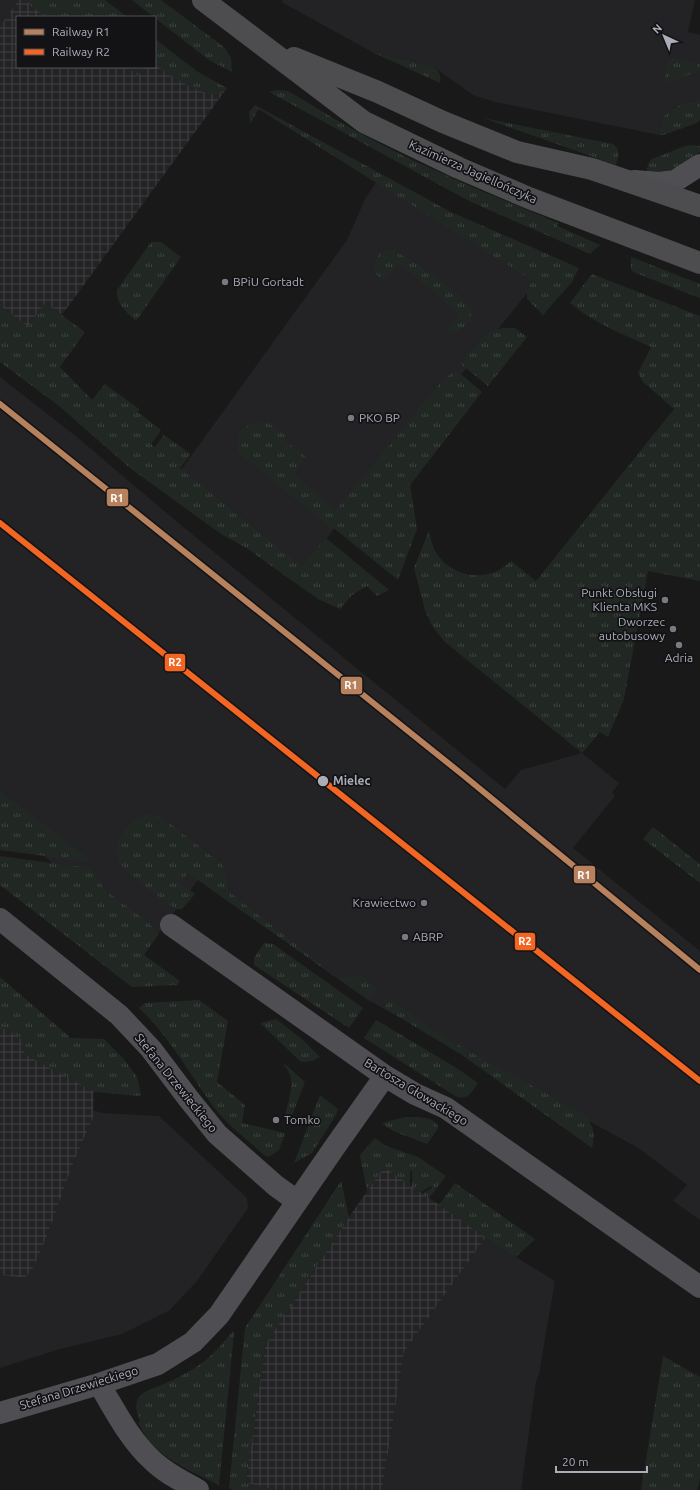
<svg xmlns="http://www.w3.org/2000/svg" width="700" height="1490" viewBox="0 0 700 1490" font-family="Ubuntu,sans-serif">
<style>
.built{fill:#232325}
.industrial{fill:url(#industrial-grid)}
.grass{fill:url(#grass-tufts)}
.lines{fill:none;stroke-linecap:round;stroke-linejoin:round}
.street{stroke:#4f4f53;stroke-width:22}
.secondary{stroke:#4d4d50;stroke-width:22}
.rail{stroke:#4e5053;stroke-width:3;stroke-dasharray:5 4;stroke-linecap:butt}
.rail-1-casing{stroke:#131315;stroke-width:9}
.rail-2-casing{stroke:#131315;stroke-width:9}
.rail-1{stroke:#b6815c;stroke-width:6}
.rail-2{stroke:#f26522;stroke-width:6}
.poi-dot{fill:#787981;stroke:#131315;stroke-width:1.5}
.stop-dot{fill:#abadb9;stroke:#131315;stroke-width:1.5}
.labels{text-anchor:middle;stroke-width:3.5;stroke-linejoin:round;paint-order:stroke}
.street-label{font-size:12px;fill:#abadb9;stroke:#131315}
.poi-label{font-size:12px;fill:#abadb9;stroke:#131315;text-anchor:start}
.stop-label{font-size:12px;font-weight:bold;fill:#abadb9;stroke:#131315;text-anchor:start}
.line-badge{stroke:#131315;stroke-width:1.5}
.badge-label{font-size:11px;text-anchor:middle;font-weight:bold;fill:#fff}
</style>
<defs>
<pattern id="industrial-grid" width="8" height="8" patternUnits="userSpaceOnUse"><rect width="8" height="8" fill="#232325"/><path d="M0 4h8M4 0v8" fill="none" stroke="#404043"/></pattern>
<pattern id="grass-tufts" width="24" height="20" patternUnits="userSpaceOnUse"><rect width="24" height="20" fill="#212823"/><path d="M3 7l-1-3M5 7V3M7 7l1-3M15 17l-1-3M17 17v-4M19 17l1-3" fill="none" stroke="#3f4441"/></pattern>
</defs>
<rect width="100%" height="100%" fill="#191919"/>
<path class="built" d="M0 0H20L0 27Z
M282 0H695L688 32 700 35V101L692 102 674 107 662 120 659 135 495 102 473 95 431 65 374 53 283 3Z
M377 181 537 281 421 424 347 512 303 569 181 470 347 240 365 199Z
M0 377 77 437 176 521 505 789 521 770 582 753 619 783 612 793 615 796 573 848 700 951V1220L673 1201 687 1185 640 1149 368 1000 203 873 148 948 0 817Z
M93 1110 102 1113 159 1116 247 1198 248 1208 197 1281 170 1310 122 1334 60 1349 0 1368V1275L25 1278 47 1236 74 1161 93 1118Z
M486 1237 515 1258 516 1257 555 1281 539 1374 536 1381 521 1490H382L404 1352Z"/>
<path class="industrial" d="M19 0H24L47 17H17V67H155V64L211 93 227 88 62 315 45 303 29 326 24 324 1 306 2 304 0 303V26Z
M0 1028 6 1029 94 1082 93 1118 74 1161 47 1236 33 1268 25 1278 0 1275Z
M384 1167 486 1237 404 1352 382 1490H274L246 1483 265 1345 349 1217Z"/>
<path class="grass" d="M23 0H105L127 17H46Z
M132 0H161L224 47 231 58 232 72 209 60Z
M155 39 198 72 227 88C223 92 219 94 213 94 198 94 167 74 155 64Z
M374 53 431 65C439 70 441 74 440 83Z
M669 58 700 64V70L680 78 664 82Z
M127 67H145L139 76Z
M277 90 288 91C314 106 340 123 367 137 429 170 494 196 558 223L557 226 600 245 590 254 471 202 269 92Z
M700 101V120L697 123 663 135H659C662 116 665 110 684 104 689 103 694 101 700 101Z
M255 105 449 211 579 268 572 282 543 315 527 299V292L532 280 260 110H258L250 124 249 112Z
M483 118 613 144C621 150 618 156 616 165Z
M692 145 700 146V152L677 168 661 172H646L649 162 652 159 685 146Z
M151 242H161L181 257 136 321C127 313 115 303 117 290Z
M393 250C409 259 468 295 471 311 472 321 463 329 456 333L446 331 460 314 399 263 383 282 373 270 375 260 381 252Z
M631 257 700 284V298L633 272 631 269Z
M592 274 700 316V581L648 571 624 699 608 737 600 732 582 753 445 642 432 626 425 610 414 568 429 531C431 539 432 547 437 554 450 573 474 580 495 572 501 570 506 565 511 561L536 581 674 409 643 382 638 373 651 347C623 334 593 323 570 303Z
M0 303 2 304 1 306 24 324 29 326 45 303 85 332 60 367 92 400 105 384 139 409 138 412 161 430 151 444 155 447 164 435 191 454 180 468 302 567 326 538 389 590 377 596 367 586 352 595 340 609 318 599 245 547 221 534 130 468 59 406 0 362Z
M502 328H515L527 337 488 386 461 364 484 336 490 332Z
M456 370 482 392 410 485 417 529 398 580 335 529 330 527 245 458 238 451 237 440 241 430 252 423H268L287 436 283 440 306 457 293 474 336 510 443 380Z
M0 791 90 860V862L0 850Z
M148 814 156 815 164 819 223 865 228 891 339 978 362 976 376 988 368 1000 188 873 179 883 195 894 182 909H176C166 902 156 894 146 887 128 873 104 856 124 832 132 822 135 818 148 814Z
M653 827 700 864V883L643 839Z
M0 856 50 863 92 868 104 889 150 924 158 935 144 955 180 981 177 985 132 987 0 885Z
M264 943 273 944 363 1008 349 1028 254 965V958Z
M0 977 71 1038 104 1039 123 1058 137 1077 141 1094 139 1096 94 1092 24 1054 21 1039 6 1029 0 1028Z
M391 999 440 1035 583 1114C593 1123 596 1134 592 1148L462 1055 384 1008Z
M199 1000 228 1021 217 1082 245 1105 242 1123 285 1133 279 1150 269 1157 264 1155C250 1142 228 1125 217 1111 190 1076 172 1039 139 1008L145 1003Z
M276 1019 303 1040 320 1057 313 1061 301 1062 260 1023Z
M376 1020 455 1067 478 1083C471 1092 470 1099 457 1097L364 1038Z
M285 1064 305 1082 291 1118 285 1116C288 1100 298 1078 284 1066Z
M320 1095 338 1109 336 1115 312 1153 294 1163Z
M405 1117C415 1117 434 1116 438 1126L437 1130 427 1144 393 1131 382 1123Z
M375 1138 386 1146 418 1157 446 1176 429 1198 422 1194 432 1188 431 1186 421 1192 412 1187V1171H410V1185L384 1167 367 1191 360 1155Z
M341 1181 349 1217 265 1345 246 1483 274 1490H233L229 1488 245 1328Z
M455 1183 535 1239 515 1258 439 1205Z
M233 1331 234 1333 219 1485C195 1473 168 1462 150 1442 145 1437 142 1429 138 1423L140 1421C137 1414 134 1405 139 1397 144 1390 158 1387 166 1383 176 1379 186 1373 196 1367 211 1358 222 1344 233 1331Z
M663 1356 700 1377V1478L697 1490H641Z"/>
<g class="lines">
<path class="street" d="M634 181 659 183 675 181 700 165
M0 919 119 1015 151 1049 188 1098 217 1134 276 1186 297 1201
M171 925 385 1076 415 1094 446 1108 700 1287
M99 1384C115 1410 129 1439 152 1460 165 1473 182 1481 198 1490
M0 1413 99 1384 158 1364 193 1342 219 1315 334 1148 385 1076"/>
<path class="secondary" d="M203 0 364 122 459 168 529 198 700 263
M294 58 378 92 443 122 517 152 592 169 700 206"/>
<path class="rail" d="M0 404 463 775 700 970
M0 523 700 1081"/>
<defs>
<path id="rail-1" d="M0 404 463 775 700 970"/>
<path id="rail-2" d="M0 523 700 1081"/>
</defs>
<use href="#rail-1" class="rail-1-casing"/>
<use href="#rail-2" class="rail-2-casing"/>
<use href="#rail-1" class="rail-1"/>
<use href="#rail-2" class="rail-2"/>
</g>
<g class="poi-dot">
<circle cx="225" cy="282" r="4"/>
<circle cx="351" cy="418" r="4"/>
<circle cx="665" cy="600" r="4"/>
<circle cx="673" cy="629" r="4"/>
<circle cx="679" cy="645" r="4"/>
<circle cx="424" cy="903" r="4"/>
<circle cx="405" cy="937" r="4"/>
<circle cx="276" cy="1120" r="4"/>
</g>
<circle class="stop-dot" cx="323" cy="781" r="6"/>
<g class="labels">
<g class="street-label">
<text transform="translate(473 172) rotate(24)" y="4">Kazimierza Jagiellończyka</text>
<text transform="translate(176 1083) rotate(51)" y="4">Stefana Drzewieckiego</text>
<text transform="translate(416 1092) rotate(31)" y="4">Bartosza Głowackiego</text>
<text transform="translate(79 1388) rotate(-17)" y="4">Stefana Drzewieckiego</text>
</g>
<g class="poi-label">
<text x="233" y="286">BPiU Gortadt</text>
<text x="359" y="422">PKO BP</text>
<text x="657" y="597" text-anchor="end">Punkt Obsługi<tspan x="657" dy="14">Klienta MKS</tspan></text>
<text x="665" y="626" text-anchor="end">Dworzec<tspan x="665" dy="14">autobusowy</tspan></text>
<text x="679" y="662" text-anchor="middle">Adria</text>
<text x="416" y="907" text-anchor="end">Krawiectwo</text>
<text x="413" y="941">ABRP</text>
<text x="284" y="1124">Tomko</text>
</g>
<g class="stop-label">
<text x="333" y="785">Mielec</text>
</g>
</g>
<g class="line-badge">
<rect x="106" y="488" width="23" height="19" rx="4" fill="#b6815c"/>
<rect x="164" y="653" width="22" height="19" rx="4" fill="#f26522"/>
<rect x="340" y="676" width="23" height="19" rx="4" fill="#b6815c"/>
<rect x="573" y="865" width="23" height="19" rx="4" fill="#b6815c"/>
<rect x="514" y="932" width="22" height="19" rx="4" fill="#f26522"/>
</g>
<g class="badge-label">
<text x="117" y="502">R1</text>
<text x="175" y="666">R2</text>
<text x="351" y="689">R1</text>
<text x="584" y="879">R1</text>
<text x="525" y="945">R2</text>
</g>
<rect x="16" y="16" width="140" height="52" fill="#131315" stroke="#505157"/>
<rect x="24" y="29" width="20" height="6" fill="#b6815c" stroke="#505157"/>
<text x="52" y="36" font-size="12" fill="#abadb9">Railway R1</text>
<rect x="24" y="49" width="20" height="6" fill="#f26522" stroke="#505157"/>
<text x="52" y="56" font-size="12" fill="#abadb9">Railway R2</text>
<g transform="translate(664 36) rotate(316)" stroke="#131315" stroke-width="3" paint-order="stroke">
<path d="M0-3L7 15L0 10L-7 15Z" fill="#abadb9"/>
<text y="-6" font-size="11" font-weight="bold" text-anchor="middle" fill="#abadb9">N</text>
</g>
<path d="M556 1466v6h91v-6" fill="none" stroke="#abadb9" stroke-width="2"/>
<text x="562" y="1466" font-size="12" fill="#abadb9" stroke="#131315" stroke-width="3" paint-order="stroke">20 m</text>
</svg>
